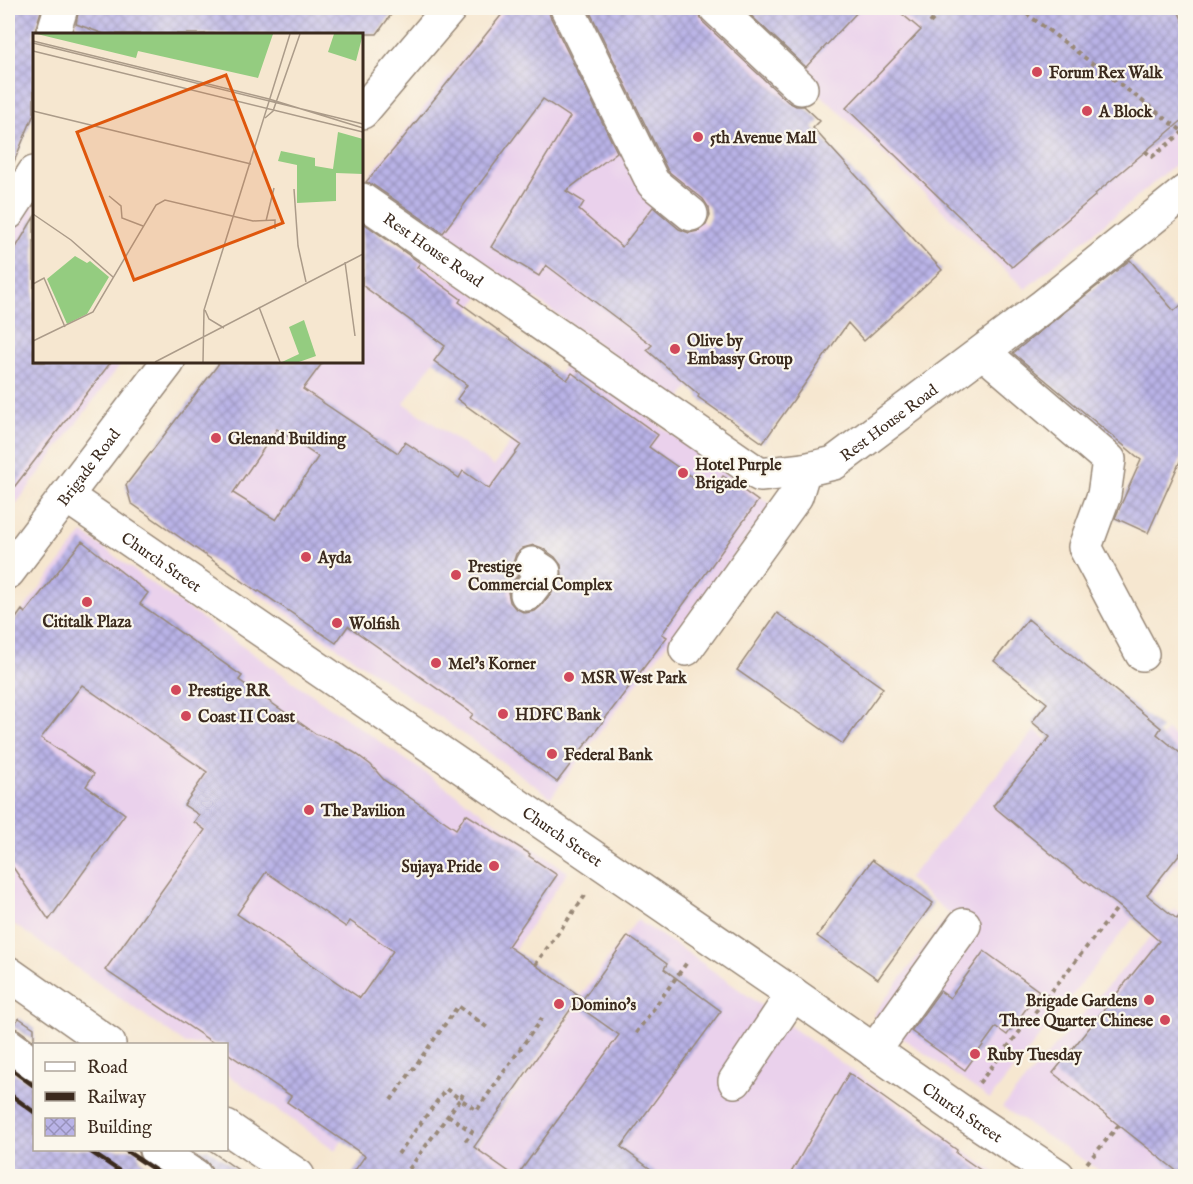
<svg xmlns="http://www.w3.org/2000/svg" width="1193" height="1184" viewBox="0 0 1193 1184" font-family="'IM FELL English',serif">
<style>
.built{fill:#ead1ec}
.building{fill:url(#building-cross-hatch);fill-rule:evenodd}
.lines{fill:none;stroke-linecap:round;stroke-linejoin:round}
.minor-casing{stroke:#988877;stroke-width:36}
.major-casing{stroke:#988877;stroke-width:36}
.path{stroke:#988877;stroke-width:4;stroke-dasharray:4.5 4.5;stroke-linecap:butt}
.minor{stroke:#fff;stroke-width:33}
.major{stroke:#fff;stroke-width:33}
.rail{stroke:#3b2a1e;stroke-width:4.5}
.poi-dot{fill:#d1495b;stroke:#fbf7ec;stroke-width:2}
.labels{text-anchor:middle;stroke-width:4.5;stroke-linejoin:round;paint-order:stroke}
.poi-label{font-size:16px;font-weight:bold;fill:#3b2a1e;stroke:#fbf7ec;text-anchor:start}
.street-label{font-size:16px;fill:#3b2a1e;stroke:#fbf7ec}
.inset-road{fill:none;stroke:#ab9b89;stroke-width:1.5}
.view{fill:#df570d;fill-opacity:0.15;stroke:#df570d;stroke-width:3}
.inset-edge{fill:none;stroke:#3b2a1e;stroke-width:3}
</style>
<defs>
<pattern id="building-cross-hatch" width="8" height="8" patternUnits="userSpaceOnUse" patternTransform="scale(1.5)"><rect width="8" height="8" fill="#b9b3e7"/><path d="M0 0l8 8M0 8l8-8" fill="none" stroke="#9892bb"/></pattern>
</defs>
<rect width="100%" height="100%" fill="#fbf7ec"/>
<filter id="ink" filterUnits="userSpaceOnUse"><feTurbulence type="fractalNoise" baseFrequency=".0167" numOctaves="2"/><feDisplacementMap in="SourceGraphic" scale="12" xChannelSelector="R" yChannelSelector="G"/><feConvolveMatrix kernelMatrix="1 2 1 2 8 2 1 2 1" color-interpolation-filters="sRGB"/></filter>
<filter id="wash" filterUnits="userSpaceOnUse"><feTurbulence type="fractalNoise" baseFrequency=".008" numOctaves="4" result="noise"/><feDisplacementMap in="SourceGraphic" scale="24" xChannelSelector="R" yChannelSelector="G"/><feGaussianBlur stdDeviation="1.35" result="paint"/><feColorMatrix in="noise" values="0 0 0 0 0 0 0 0 0 0 0 0 0 0 0 0 0 1.4 0 .05"/><feComposite in="paint" operator="in"/></filter>
<g filter="url(#wash)">
<rect width="100%" height="100%" fill="#f6e7d0"/>
<path class="built" d="M503 8H1028L1185 127V156L1131 202 1025 289 816 90 696 216 768 276 679 401 367 179Z
M34 183V362H122L8 515V221Z
M362 223 479 297 404 403 494 466 568 361 772 505 551 797 438 716 261 596 131 503 126 485 220 362H362Z
M83 533 158 588 568 872 514 950 488 933 335 1150 227 1074 226 1044H186L8 920V629Z
M1035 730 1113 794 1167 730 1185 745V853L990 1099 890 1029 873 1015 950 914 908 879Z
M1175 909 1185 918V1176H1108L1002 1107Z
M637 920 688 953 1000 1176H455L570 1015 580 996Z"/>
<g id="blocks">
<path class="building" d="M8 8H42L34 34V114L8 176Z
M79 8H396L377 34H104L76 24Z
M507 8H548L550 16 617 152 566 191 584 202 579 210 622 247 653 207 679 229 689 233 698 231 706 225 710 216 709 208 703 199 668 171 588 8H698V14L703 22 788 102 796 106H804L820 121 813 128 942 270 864 341 848 323 763 443 698 397 699 395 647 350 652 345 546 265 539 276 491 247 570 117 543 99 443 233 373 185 366 182 400 142Z
M743 8H861L806 67Z
M895 8H1177L1185 26V118L1095 194 1096 195 1012 267 846 108 921 30Z
M34 217V362H111L8 495V261Z
M362 222 420 263 417 267 461 299 459 302 567 380 572 373 658 435 649 447 712 491 723 476 758 501 662 634 667 637 557 782 470 718 473 714 348 626 336 643 259 591 258 592 131 503 126 485 220 362H323L303 389 398 453 405 442 459 478 463 471 489 489 521 445 457 399 467 385 434 361 445 346 362 285ZM277 429 318 457 276 520 233 493ZM534 545 542 548 555 557 561 565 562 575 559 583 541 606 535 611 525 613 515 608 510 602 508 592 512 583 518 575 515 572 513 563 516 554 523 548Z
M1130 260 1174 311 1185 302V450L1148 533 1115 518 1141 460 1013 353Z
M82 541 148 593 140 604 242 676 239 680 316 734 334 741 355 753 371 765 384 780 456 829 466 814 530 854 529 856 557 875 508 946 580 996 474 1147 515 1176H351L365 1156 287 1102 291 1096 226 1052V1044H215L105 970 205 830 194 822 199 815 184 805 207 772 82 685 41 738 94 774 86 786 125 814 49 920 8 860V629L22 610 25 613ZM266 872 346 927 350 921 393 951 360 998 237 914Z
M777 613 883 688 843 744 737 670Z
M1028 619 1161 728 1157 734 1185 757V847L1147 895 1177 919 1185 908V1176H1183L1053 1073 1159 941 1119 906 1086 881 1085 882 993 806 1050 737 1032 722 1047 703 994 661Z
M872 860 933 903 878 979 817 936Z
M628 936 667 964 664 969 721 1011 621 1147 660 1176H517L619 1035 578 1006Z
M984 951 1039 991 1007 1035 996 1027 965 1070 911 1031 940 991 950 998Z
M19 1018 34 1028V1041L19 1030 12 1027Z
M8 1068 23 1079 34 1082V1149H137L140 1159 145 1165 162 1176H8Z
M849 1073 957 1150 956 1153 989 1176H789Z
M189 1149H208L247 1176H214L211 1167 206 1161Z"/>
</g>
</g>
<g filter="url(#ink)">
<use href="#blocks" fill-opacity="0" stroke="#988877" stroke-width="1.5"/>
<g class="lines">
<defs>
<g id="minor">
<path d="M567 8 653 183 691 214"/>
<path d="M716 8 801 88"/>
<path d="M53 34 61 8"/>
<path id="s1" d="M362 200 760 475 804 470 834 463 1042 307 1186 191"/>
<path d="M8 213 34 173"/>
<path d="M983 352 1109 460 1104 495 1085 547 1142 654"/>
<path id="s2" d="M66 496 793 994 959 1110 1058 1176"/>
<path d="M527 594 544 572 532 564"/>
<path d="M686 649 796 496 804 470"/>
<path d="M874 1051 964 925"/>
<path d="M735 1081 793 994"/>
</g>
<g id="major">
<path d="M362 112 450 8"/>
<path id="s3" d="M8 572 168 362"/>
<path d="M8 973 109 1044"/>
<path d="M8 1045 34 1064"/>
<path d="M226 1127 298 1176"/>
<path d="M156 1150 195 1176"/>
</g>
</defs>
<use href="#minor" class="minor-casing"/>
<use href="#major" class="major-casing"/>
<path class="path" d="M1019 8 1186 134
M930 23 943 8
M1145 151 1152 157 1183 132
M535 965 587 893
M476 1019 489 1029
M636 1033 688 961
M979 1083 1119 906
M463 1094 460 1099 477 1110 542 1018
M391 1100 458 1006 476 1019 472 1024
M448 1115 472 1132 464 1143
M398 1154 446 1089 460 1099 404 1176
M1087 1163 1119 1125"/>
<use href="#minor" class="minor"/>
<use href="#major" class="major"/>
<path class="rail" d="M8 1067 34 1086
M8 1093 34 1112
M88 1150 127 1176
M125 1150 164 1176"/>
</g>
</g>
<g class="poi-dot">
<circle cx="1037" cy="72" r="6"/>
<circle cx="1087" cy="111" r="6"/>
<circle cx="698" cy="137" r="6"/>
<circle cx="675" cy="349" r="6"/>
<circle cx="216" cy="438" r="6"/>
<circle cx="683" cy="473" r="6"/>
<circle cx="306" cy="557" r="6"/>
<circle cx="456" cy="575" r="6"/>
<circle cx="87" cy="602" r="6"/>
<circle cx="337" cy="623" r="6"/>
<circle cx="436" cy="663" r="6"/>
<circle cx="569" cy="677" r="6"/>
<circle cx="176" cy="690" r="6"/>
<circle cx="503" cy="714" r="6"/>
<circle cx="186" cy="716" r="6"/>
<circle cx="552" cy="754" r="6"/>
<circle cx="309" cy="810" r="6"/>
<circle cx="494" cy="866" r="6"/>
<circle cx="1149" cy="1000" r="6"/>
<circle cx="559" cy="1004" r="6"/>
<circle cx="1165" cy="1020" r="6"/>
<circle cx="975" cy="1054" r="6"/>
</g>
<g class="labels">
<g class="poi-label">
<text x="1049" y="78">Forum Rex Walk</text>
<text x="1099" y="117">A Block</text>
<text x="710" y="143">5th Avenue Mall</text>
<text x="687" y="346">Olive by<tspan x="687" dy="18">Embassy Group</tspan></text>
<text x="228" y="444">Glenand Building</text>
<text x="695" y="470">Hotel Purple<tspan x="695" dy="18">Brigade</tspan></text>
<text x="318" y="563">Ayda</text>
<text x="468" y="572">Prestige<tspan x="468" dy="18">Commercial Complex</tspan></text>
<text x="87" y="627" text-anchor="middle">Cititalk Plaza</text>
<text x="349" y="629">Wolfish</text>
<text x="448" y="669">Mel's Korner</text>
<text x="581" y="683">MSR West Park</text>
<text x="188" y="696">Prestige RR</text>
<text x="515" y="720">HDFC Bank</text>
<text x="198" y="722">Coast II Coast</text>
<text x="564" y="760">Federal Bank</text>
<text x="321" y="816">The Pavilion</text>
<text x="482" y="872" text-anchor="end">Sujaya Pride</text>
<text x="1137" y="1006" text-anchor="end">Brigade Gardens</text>
<text x="571" y="1010">Domino's</text>
<text x="1153" y="1026" text-anchor="end">Three Quarter Chinese</text>
<text x="987" y="1060">Ruby Tuesday</text>
</g>
<g class="street-label">
<text dy="6" stroke="none"><textPath href="#s1" startOffset="87">Rest House Road</textPath></text>
<text dy="6" stroke="none"><textPath href="#s1" startOffset="627">Rest House Road</textPath></text>
<text dy="6" stroke="none"><textPath href="#s3" startOffset="132">Brigade Road</textPath></text>
<text dy="6" stroke="none"><textPath href="#s2" startOffset="116">Church Street</textPath></text>
<text dy="6" stroke="none"><textPath href="#s2" startOffset="602">Church Street</textPath></text>
<text dy="6" stroke="none"><textPath href="#s2" startOffset="1088">Church Street</textPath></text>
</g>
</g>
<g transform="translate(33 33)">
<rect width="330" height="330" fill="#f6e7d0"/>
<path d="M301 1H330L323 28 295 19ZM305 99 330 106V141L303 140V168L264 170V132L245 128 248 118 282 125V133L300 136ZM271 287 283 323 266 329H249L266 321 256 294Z" fill="#94cc80"/>
<path d="M4 1H240L225 45 105 18 103 25ZM42 223 54 230 57 228 76 244 54 281 34 291 14 246Z" fill="#94cc80"/>
<path class="inset-road" d="M0 8 236 66 330 95M0 10 330 91M0 18 330 99M0 78 218 131M232 85 240 78 267 1M261 156 265 213 273 249M76 163 88 173 89 185 110 193M0 181 38 207 80 244M233 188 241 155M312 229 322 303M0 251 11 245 32 294M226 274 247 329M172 277 176 286 191 295M0 308 60 279 123 172 132 167 220 188 242 187V196M122 329 330 221M170 329 171 277 257 1"/>
<path class="view" d="M193 42 250 190 101 247 44 99Z"/>
<rect width="330" height="330" class="inset-edge"/>
</g>
<rect width="1193" height="1184" fill="none" stroke="#fbf7ec" stroke-width="30"/>
<rect x="33" y="1043" width="195" height="108" fill="#fbf7ec" stroke="#aea59a" stroke-width="1.5"/>
<rect x="45" y="1062" width="30" height="9" fill="#ffffff" stroke="#aea59a" stroke-width="1.5"/>
<text x="87" y="1073" font-size="18" fill="#3b2a1e">Road</text>
<rect x="45" y="1092" width="30" height="9" fill="#3b2a1e" stroke="#aea59a" stroke-width="1.5"/>
<text x="87" y="1103" font-size="18" fill="#3b2a1e">Railway</text>
<rect x="45" y="1118" width="30" height="18" fill="url(#building-cross-hatch)" stroke="#aea59a" stroke-width="1.5"/>
<text x="87" y="1133" font-size="18" fill="#3b2a1e">Building</text>
</svg>
